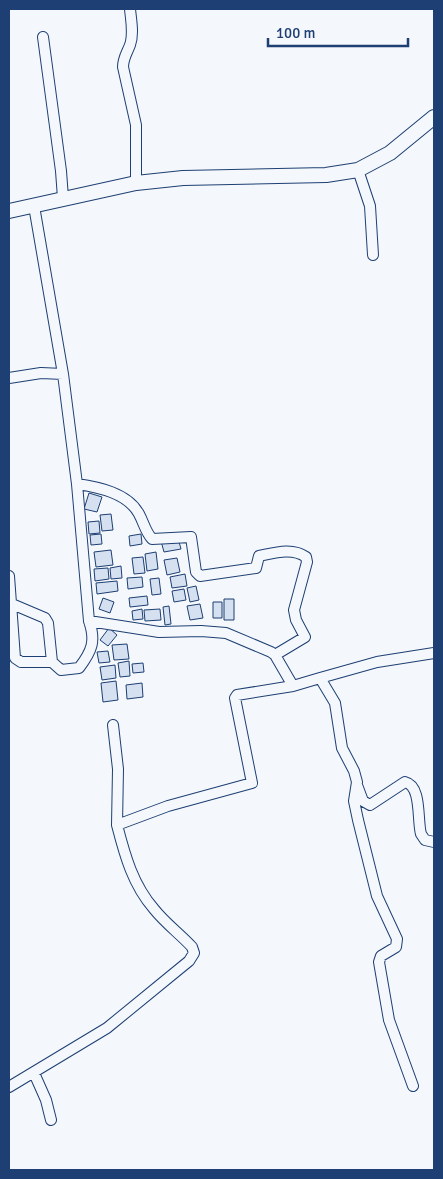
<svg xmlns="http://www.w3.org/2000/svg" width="443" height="1179" viewBox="0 0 443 1179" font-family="Signika,sans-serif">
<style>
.building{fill:#d5e0f0;stroke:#1d3f73}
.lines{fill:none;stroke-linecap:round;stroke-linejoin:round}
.minor-casing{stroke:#1d3f73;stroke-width:12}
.major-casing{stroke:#1d3f73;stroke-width:16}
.minor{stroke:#f4f7fb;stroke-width:10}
.major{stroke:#f4f7fb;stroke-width:14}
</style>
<rect width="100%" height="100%" fill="#f4f7fb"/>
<path class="building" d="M89 493 102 497 97 512 84 509Z
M111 514 113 530 102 531 100 515Z
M99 521 100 533 89 534 88 522Z
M101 534 102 544 91 545 90 535Z
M141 534 142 544 130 546 129 536Z
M178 538 181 549 164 552 161 541Z
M111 550 113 565 96 567 94 552Z
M156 552 158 569 147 571 145 554Z
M143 557 145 573 134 574 132 558Z
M177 558 180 572 167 575 164 560Z
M121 566 122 578 111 579 110 568Z
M108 568 109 579 95 581 94 569Z
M185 574 187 586 172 588 170 577Z
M142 577 143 587 128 589 127 578Z
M159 578 161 594 152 595 150 579Z
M117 581 118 591 97 594 96 583Z
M196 586 199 600 190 602 187 588Z
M184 589 186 600 174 602 172 591Z
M147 596 148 605 130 607 129 598Z
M103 598 114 602 110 613 99 609Z
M224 599H234V620H224Z
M213 602H222V618H213Z
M200 604 203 618 190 620 187 606Z
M169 606 171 624 165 625 163 607Z
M142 609 143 619 133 620 132 611Z
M160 609 161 620 145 621 144 610Z
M109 628 117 635 108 646 100 640Z
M127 644 129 659 114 660 112 645Z
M108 651 110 662 99 663 97 652Z
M129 661 130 676 120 677 118 663Z
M143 663 144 672 133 673 132 664Z
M115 665 116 678 102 680 100 667Z
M116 681 118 700 103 702 101 683Z
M142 683 143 697 127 699 126 685Z"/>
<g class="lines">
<defs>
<path id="minor" d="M130 9C131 20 134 34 130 45 127 53 123 58 123 67L136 125V183
M43 37 61 171 63 198
M358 170 370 206 373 255
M34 206 63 374 77 484 89 621 159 632 201 631 226 633 271 652 275 655 293 686 320 678 335 703 342 748 354 771 357 782 354 801 358 820 377 896 397 939 396 947 381 956 379 962 389 1020 413 1086
M9 378 41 373 63 374
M77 484C98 487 128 493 139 514 144 523 145 531 152 539L191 537 196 572 200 576 256 568 259 556C274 553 292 547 306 557L307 562 294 610 296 620 305 637 275 655
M9 576 15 658 21 662H52
M12 604 45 618 48 623 52 662 61 670 79 668C92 651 96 641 89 621
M320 678 377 662 434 653
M113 725 118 769 117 825 168 806 252 783 235 698 237 695 293 686
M357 785 363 801 370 805 405 782C422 786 417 820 421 834L425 840 434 842
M34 1073 46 1100 51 1120
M9 1087 107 1028 189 961 194 953 192 947C180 934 165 923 154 909 133 885 125 856 117 825"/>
<path id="major" d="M9 211 136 183 183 178 326 175 358 170 390 153 434 117"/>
</defs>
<use href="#minor" class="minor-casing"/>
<use href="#major" class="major-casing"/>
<use href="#minor" class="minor"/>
<use href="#major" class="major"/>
</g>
<rect width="443" height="1179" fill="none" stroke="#1d3f73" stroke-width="20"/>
<path d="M268 38v8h140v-8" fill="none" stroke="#1d3f73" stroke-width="2.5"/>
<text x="276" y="38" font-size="15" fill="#1d3f73" stroke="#f4f7fb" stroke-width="4" paint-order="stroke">100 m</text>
</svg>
